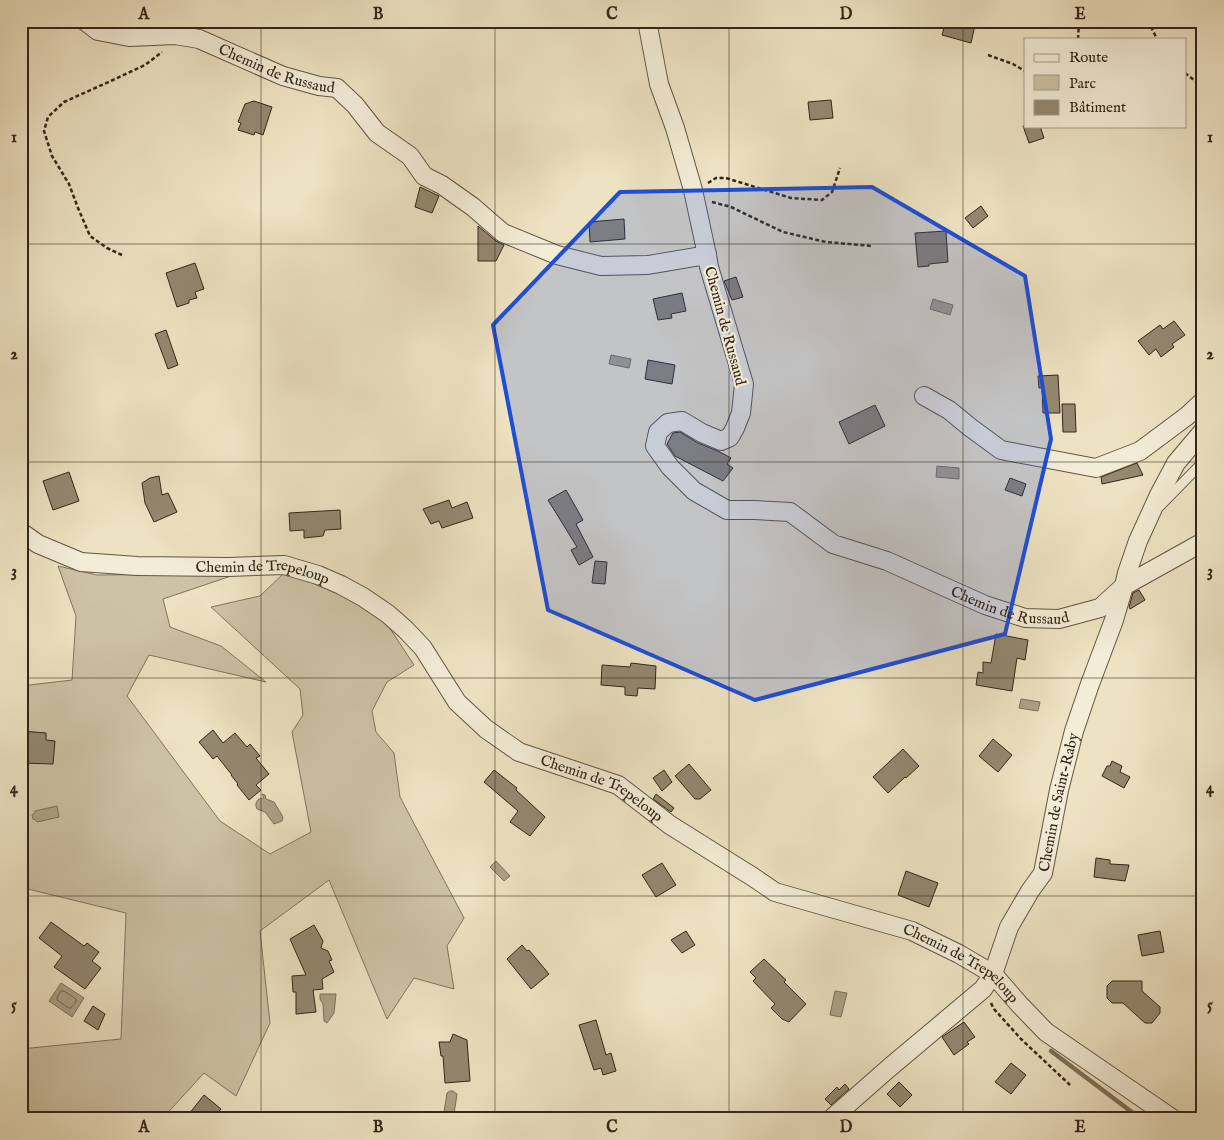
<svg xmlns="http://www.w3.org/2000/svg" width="1224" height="1140" font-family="'IM FELL English',serif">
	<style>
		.green { fill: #cdc2a5; stroke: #80745e }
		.water { fill: #ada288; stroke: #7c705b }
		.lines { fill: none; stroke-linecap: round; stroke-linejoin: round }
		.shore { stroke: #706450; stroke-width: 1 }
		.stream { stroke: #7c705b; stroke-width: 4.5 }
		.building { fill: #938870; stroke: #322618 }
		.lane-casing { stroke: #615542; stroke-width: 11 }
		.street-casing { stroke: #615542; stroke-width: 20 }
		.path { stroke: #322618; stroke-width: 2.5; stroke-dasharray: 4 2.5; stroke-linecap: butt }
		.lane { stroke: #f3ecd7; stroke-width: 9 }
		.street { stroke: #f3ecd7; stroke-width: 18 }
		.marked { fill: #1d4ed8; fill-opacity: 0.2; stroke: #1d4ed8; stroke-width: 4; stroke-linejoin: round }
		.grid { fill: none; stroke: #322618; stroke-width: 1; stroke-opacity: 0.55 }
		.labels { text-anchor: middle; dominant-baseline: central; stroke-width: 4.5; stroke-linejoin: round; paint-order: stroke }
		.street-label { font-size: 15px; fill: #322618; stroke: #f3ecd7 }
		.neatline { fill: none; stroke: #322618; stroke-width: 2 }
		.grid-label { font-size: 16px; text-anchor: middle; font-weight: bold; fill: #322618 }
	</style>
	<rect width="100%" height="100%" fill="#ede2c2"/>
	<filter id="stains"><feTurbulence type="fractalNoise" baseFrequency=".004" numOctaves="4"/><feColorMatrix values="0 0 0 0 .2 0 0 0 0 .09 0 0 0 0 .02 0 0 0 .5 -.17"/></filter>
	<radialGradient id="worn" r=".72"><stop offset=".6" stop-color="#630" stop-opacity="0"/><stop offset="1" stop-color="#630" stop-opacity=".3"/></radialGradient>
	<polygon class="green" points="58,566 97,575 237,574 163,599 170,627 221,646 266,682 149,655 127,696 220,821 270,854 311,832 292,732 303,715 300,689 211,607 260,596 285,572 353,599 387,624 414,665 387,682 372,711 376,732 394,753 400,797 464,918 447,946 454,989 414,978 387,1019 329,880 260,931 270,1023 236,1096 204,1073 162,1119 21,1119 21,1049 121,1039 126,913 28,889 21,865 21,686 72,680 76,616"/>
	<g class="water">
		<polygon points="933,299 953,305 950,315 930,309"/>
		<polygon points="611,355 631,359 629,368 609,364"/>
		<polygon points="937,466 959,468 959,479 936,477"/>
		<polygon points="1021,699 1040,702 1038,711 1019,708"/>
		<path d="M262,794L265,795L266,799L274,802L283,817L282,821L274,824L265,812L257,809C254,803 257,798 264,798Z"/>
		<polygon points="57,806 59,817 37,822 36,820 33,819 32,815 35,813 35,811"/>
		<polygon points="496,861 510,876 504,881 490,867"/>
		<polygon points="61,983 84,998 72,1017 49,1001"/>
		<polygon points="835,991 847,993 841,1017 830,1015"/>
		<polygon points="320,994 336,994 334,1013 327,1023 324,1021 323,1004 320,999"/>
		<polygon points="450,1091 453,1091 457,1094 454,1114 444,1112 447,1093"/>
	</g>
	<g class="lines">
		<polygon class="shore" points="61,991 64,991 76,999 76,1002 71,1008 69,1008 57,1000 57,998"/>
		<polyline class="stream" points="1051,1051 1141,1119"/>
	</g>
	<g class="building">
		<polygon points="946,21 976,21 971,43 942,35"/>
		<polygon points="831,100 833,118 810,120 808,102"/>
		<polygon points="254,101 272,107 263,135 255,132 254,135 238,130 241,123 238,122 245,104"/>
		<polygon points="1023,126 1040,126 1044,138 1029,143"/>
		<polygon points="420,187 439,196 432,213 415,207"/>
		<polygon points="981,206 988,216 973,228 965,218"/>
		<polygon points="624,219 625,239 590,242 589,222"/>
		<polygon points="478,226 496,241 504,245 496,261 478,261"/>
		<polygon points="946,231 948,262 929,264 929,266 918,267 915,233"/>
		<polygon points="195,263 204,289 195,292 197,298 189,300 189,303 177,307 166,273"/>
		<polygon points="736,277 743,297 732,300 724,281"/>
		<polygon points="682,293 686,311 671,314 672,318 658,320 653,299"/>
		<polygon points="1174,321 1185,335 1172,344 1174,347 1161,357 1156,349 1149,355 1138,341 1160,325 1163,329"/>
		<polygon points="166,330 178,365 168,369 155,334"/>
		<polygon points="648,360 675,365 672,384 645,379"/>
		<polygon points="1058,375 1060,413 1043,413 1042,388 1039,388 1038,376"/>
		<polygon points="1062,404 1075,404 1076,432 1063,432"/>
		<polygon points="875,405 885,426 849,444 839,422"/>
		<polygon points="680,432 698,443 720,452 731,458 727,464 733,468 723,481 675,456 667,444 673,433"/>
		<polygon points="1137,463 1143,475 1102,484 1101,477"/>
		<polygon points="69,472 79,501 53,510 43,481"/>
		<polygon points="159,476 162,495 168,493 177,512 154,522 145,503 142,483 150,478"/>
		<polygon points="1010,478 1026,484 1022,496 1005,490"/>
		<polygon points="566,490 583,520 576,524 593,557 579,565 571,550 577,547 548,500"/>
		<polygon points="449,500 452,508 467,502 473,518 442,528 439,521 431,524 423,509"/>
		<polygon points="340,510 341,529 325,530 323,536 304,538 304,530 290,531 289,513"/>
		<polygon points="595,561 607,562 605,584 592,583"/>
		<polygon points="1139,590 1145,600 1130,609 1129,607 1133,593"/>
		<polygon points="996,634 1028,640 1025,660 1017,658 1012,691 976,685 978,672 983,673 983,662 991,663"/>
		<polygon points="631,663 656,666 655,689 638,688 637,696 625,695 625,687 601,685 602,665 630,667"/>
		<polygon points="213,730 223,743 235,733 247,747 250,744 260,756 256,758 269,774 256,785 261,790 249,800 237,785 238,784 231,775 232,775 217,756 213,759 199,742"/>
		<polygon points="22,731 46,733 46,740 55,741 53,764 21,763"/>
		<polygon points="993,739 1012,755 998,772 979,756"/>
		<polygon points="903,749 919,766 906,778 905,777 888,793 873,777"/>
		<polygon points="1112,761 1122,766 1120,772 1130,777 1124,788 1102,776 1107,766 1110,766"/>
		<polygon points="689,764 711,790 700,799 695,799 675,776"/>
		<polygon points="494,770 517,788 516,790 545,817 530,836 510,822 518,811 484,782"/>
		<polygon points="664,770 672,782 662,791 653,778"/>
		<polygon points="656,794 674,808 671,812 653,799"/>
		<polygon points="1096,858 1110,860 1110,864 1129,865 1125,881 1094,877"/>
		<polygon points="662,863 676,885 656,897 642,875"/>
		<polygon points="906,871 938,883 929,907 898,895"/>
		<polygon points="51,922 84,946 87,943 99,952 92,961 101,968 85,989 54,967 62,956 39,938"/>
		<polygon points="314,925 323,941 321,948 328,951 332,960 329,961 334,972 322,979 323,989 313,990 316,1012 296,1014 296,992 293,992 292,976 306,975 290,939"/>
		<polygon points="686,931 695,945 682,953 671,940"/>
		<polygon points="1160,931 1164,952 1142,956 1138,935"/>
		<polygon points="522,945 527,951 529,950 549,974 531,989 507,959"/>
		<polygon points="764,959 786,980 784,982 806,1004 789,1022 782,1019 771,1008 775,1004 753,981 756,978 750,972"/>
		<polygon points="1112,981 1142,981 1142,991 1160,1007 1160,1013 1152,1023 1145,1023 1123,1003 1112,1003 1107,998 1107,986"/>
		<polygon points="93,1006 105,1014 98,1030 84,1021"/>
		<polygon points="596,1020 606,1055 611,1053 616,1071 603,1075 601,1068 594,1070 579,1025"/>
		<polygon points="964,1022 975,1037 967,1042 969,1044 954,1055 942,1037"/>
		<polygon points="453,1034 467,1040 470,1081 445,1083 443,1056 441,1056 439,1042 450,1042"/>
		<polygon points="1011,1063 1026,1075 1011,1094 995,1082"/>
		<polygon points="899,1082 912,1095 900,1107 887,1094"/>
		<polygon points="845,1084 849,1089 831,1105 825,1099 837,1087 839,1090"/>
		<polygon points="204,1095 221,1109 213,1119 185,1119"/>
	</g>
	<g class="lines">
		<defs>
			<polyline id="lane" points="1160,506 1203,462"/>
			<g id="street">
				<path id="s1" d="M85,21L98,31L129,37L175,35L199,39L283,76L319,86L337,88L355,105L377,133L410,156L424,176L442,185L473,207L503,233L557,255L601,266L648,265L707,255L709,267L744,384L741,413L735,428L730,437L721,441L702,433L682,421L668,423L658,432L655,446L670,467L694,491L727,510H754L790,512L833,544L887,561L985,605L1025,618L1059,619L1100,608L1124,586L1203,542"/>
				<polyline points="647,21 659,84 675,128 693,190 707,255"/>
				<polyline points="924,396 949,410 971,428 1001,450 1096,468 1140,451 1187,416 1203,401"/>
				<path id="s2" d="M21,532L38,544L81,562L137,566L228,567L284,565L318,575L341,585L363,597L388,614L406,630L423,648L457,702L486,729L519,752L618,785L670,825L753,877L775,892L912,931L959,954L993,974L1019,1004L1046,1032L1173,1119"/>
				<path id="s3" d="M831,1119L889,1068L983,989L993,974L1009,927L1030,891L1043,873L1059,790L1074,731L1090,684L1114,620L1124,586L1127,573L1138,541L1159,495L1176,463L1203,431"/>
			</g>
		</defs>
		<use href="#lane" class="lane-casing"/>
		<use href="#street" class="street-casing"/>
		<g class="path">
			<polyline points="1148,21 1157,39"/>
			<polyline points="1078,39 1079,21"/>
			<polyline points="988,55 1013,64 1025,71"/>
			<polyline points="1185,73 1203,87"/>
			<polyline points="708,183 716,178 726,178 791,198 822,200 832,192 840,168"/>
			<polyline points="712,202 731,207 783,232 826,242 872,246"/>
			<polyline points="122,255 107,248 90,236 78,208 69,184 52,156 44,131 48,117 64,102 113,80 145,65 162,52"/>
			<polyline points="991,1003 994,1009 1021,1039 1070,1085"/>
		</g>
		<use href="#lane" class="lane"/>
		<use href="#street" class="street"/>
	</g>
	<path class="marked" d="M872,187L1025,276L1051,439L1005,634L755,700L548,610L493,325L620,192Z"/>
	<path class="grid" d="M261,21V1119M495,21V1119M729,21V1119M963,21V1119M21,244H1203M21,462H1203M21,678H1203M21,896H1203"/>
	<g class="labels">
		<g class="street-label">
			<text stroke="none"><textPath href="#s1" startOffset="202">Chemin de Russaud</textPath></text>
			<text transform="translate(725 326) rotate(75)">Chemin de Russaud</text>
			<text stroke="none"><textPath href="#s2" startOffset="250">Chemin de Trepeloup</textPath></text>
			<text stroke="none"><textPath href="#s1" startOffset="1388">Chemin de Russaud</textPath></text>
			<text stroke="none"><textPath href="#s2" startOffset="670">Chemin de Trepeloup</textPath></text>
			<text stroke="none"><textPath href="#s3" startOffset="404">Chemin de Saint-Raby</textPath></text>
			<text stroke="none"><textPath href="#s2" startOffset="1075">Chemin de Trepeloup</textPath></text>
		</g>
	</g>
	<rect width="1224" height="1140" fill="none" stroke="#ede2c2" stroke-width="55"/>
	<rect x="1024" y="38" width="162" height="90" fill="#f3ecd7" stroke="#a69d8b"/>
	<rect x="1034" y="54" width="25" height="8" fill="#f3ecd7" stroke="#a69d8b"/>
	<text x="1069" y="62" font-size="15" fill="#322618">Route</text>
	<rect x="1034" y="75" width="25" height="15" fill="#cdc2a5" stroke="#a69d8b"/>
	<text x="1069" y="88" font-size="15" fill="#322618">Parc</text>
	<rect x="1034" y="100" width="25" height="15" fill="#938870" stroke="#a69d8b"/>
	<text x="1069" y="112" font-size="15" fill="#322618">Bâtiment</text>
	<rect x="28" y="28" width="1168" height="1084" class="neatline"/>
	<g class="grid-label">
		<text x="144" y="19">A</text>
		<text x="378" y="19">B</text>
		<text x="612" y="19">C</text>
		<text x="846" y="19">D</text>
		<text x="1080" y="19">E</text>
		<text x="14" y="142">1</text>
		<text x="1210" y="142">1</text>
		<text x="14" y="359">2</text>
		<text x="1210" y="359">2</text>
		<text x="14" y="576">3</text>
		<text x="1210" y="576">3</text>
		<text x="14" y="793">4</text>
		<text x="1210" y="793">4</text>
		<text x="14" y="1010">5</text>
		<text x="1210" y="1010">5</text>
		<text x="144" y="1132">A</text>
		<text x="378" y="1132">B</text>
		<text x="612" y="1132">C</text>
		<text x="846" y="1132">D</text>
		<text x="1080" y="1132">E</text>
	</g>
	<rect width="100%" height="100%" filter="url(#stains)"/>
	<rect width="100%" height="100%" fill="url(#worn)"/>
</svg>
